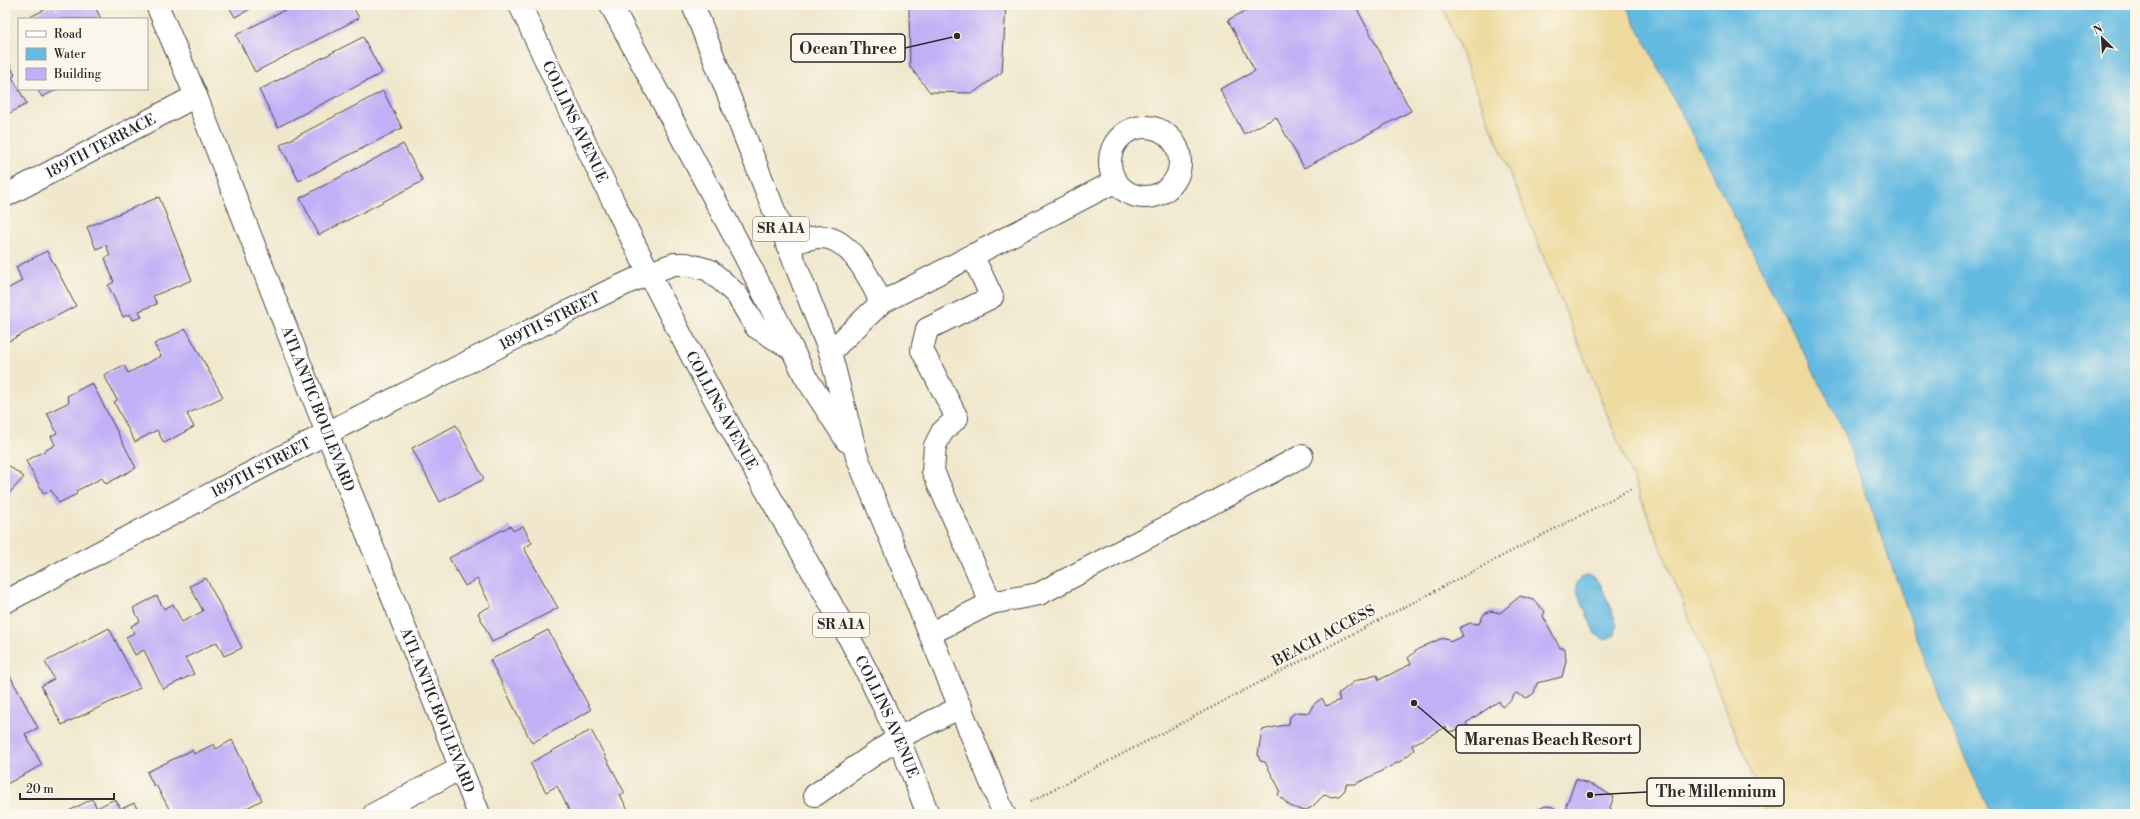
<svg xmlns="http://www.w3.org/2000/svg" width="2140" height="819" font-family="'Libre Bodoni',serif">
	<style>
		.sand { fill: #eeda9e; stroke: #8c8264 }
		.water { fill: #64bae1; stroke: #487286 }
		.building { fill: #c0b0f6 }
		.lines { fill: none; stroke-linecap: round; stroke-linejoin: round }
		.minor-casing { stroke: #494743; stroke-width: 24 }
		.major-casing { stroke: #494743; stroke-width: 24 }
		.highway-casing { stroke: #494743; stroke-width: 24 }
		.path { stroke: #494743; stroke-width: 2.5; stroke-dasharray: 1 3; stroke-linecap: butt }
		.minor { stroke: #fff; stroke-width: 22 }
		.major { stroke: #fff; stroke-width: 22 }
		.highway { stroke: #fff; stroke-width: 22 }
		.labels { text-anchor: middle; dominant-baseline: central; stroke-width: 4; stroke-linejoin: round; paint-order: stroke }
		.shield { fill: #fbf7ec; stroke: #696865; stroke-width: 1 }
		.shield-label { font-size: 14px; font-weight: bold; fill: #2b2b2b }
		.street-label { font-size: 15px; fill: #2b2b2b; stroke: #fbf7ec }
		.leader { fill: none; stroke: #2b2b2b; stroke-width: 1.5 }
		.callout-dot { fill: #2b2b2b; stroke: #fbf7ec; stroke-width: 1.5 }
		.callout { fill: #fbf7ec; stroke: #2b2b2b; stroke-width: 1.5 }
		.callout-label { font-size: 16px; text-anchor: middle; font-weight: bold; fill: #2b2b2b }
	</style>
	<rect width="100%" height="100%" fill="#fbf7ec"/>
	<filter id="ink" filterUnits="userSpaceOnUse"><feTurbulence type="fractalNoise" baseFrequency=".025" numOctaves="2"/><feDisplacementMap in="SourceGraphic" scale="8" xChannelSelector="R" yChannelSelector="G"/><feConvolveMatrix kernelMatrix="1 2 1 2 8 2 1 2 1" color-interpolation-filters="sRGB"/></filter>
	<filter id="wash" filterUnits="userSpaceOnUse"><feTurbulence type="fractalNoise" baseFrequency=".012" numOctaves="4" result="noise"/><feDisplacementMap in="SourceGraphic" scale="16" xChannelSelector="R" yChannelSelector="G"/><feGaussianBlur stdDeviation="0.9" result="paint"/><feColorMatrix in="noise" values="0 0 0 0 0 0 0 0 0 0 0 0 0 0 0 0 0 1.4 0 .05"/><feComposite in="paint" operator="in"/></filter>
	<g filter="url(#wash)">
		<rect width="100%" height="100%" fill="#f0e7cc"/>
		<polygon class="sand" points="1442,5 1626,5 1843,429 1943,710 1991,814 1768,814"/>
		<g class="water">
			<polygon points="1626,5 2135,5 2135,814 1991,814 1943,710 1843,429"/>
			<path d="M1590,575L1595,577L1600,583L1617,624L1615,635L1605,640L1595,634L1577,591C1575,581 1580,577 1590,575Z"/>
		</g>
		<g id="blocks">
			<g class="building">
				<polygon points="54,5 56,10 66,5 94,5 101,19 26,19"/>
				<polygon points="228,5 258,5 235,17"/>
				<polygon points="294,5 352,5 359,18 255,72 236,35"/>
				<polygon points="909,5 1006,5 1002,72 973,93 930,92 910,67"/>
				<polygon points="1257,5 1355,5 1411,111 1304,168 1276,117 1244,134 1220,89 1255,71 1228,20"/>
				<polygon points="363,37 382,73 278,127 259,90"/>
				<polygon points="5,55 15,75 12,77 27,104 6,115"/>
				<polygon points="37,89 58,89 42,97"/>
				<polygon points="383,91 402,128 299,181 280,145"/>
				<polygon points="403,144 423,181 319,235 300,198"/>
				<polygon points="159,197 192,280 153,296 157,304 139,311 142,317 133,320 130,314 123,317 108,285 114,282 105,258 110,256 106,245 96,249 87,227"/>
				<polygon points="47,251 76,306 7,342 5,290 22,281 16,267"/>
				<polygon points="186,329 223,397 187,414 194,427 164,443 157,430 135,442 114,402 117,400 104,375 124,365 128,373 161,356 154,344"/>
				<polygon points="92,383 136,468 106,484 102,478 76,491 77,494 59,503 51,490 44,494 26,461 55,445 51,436 57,433 47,413 69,402 67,396"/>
				<polygon points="456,425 484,479 440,502 412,448"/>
				<polygon points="5,463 24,477 5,498"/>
				<polygon points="5,507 10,511 5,516"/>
				<polygon points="510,526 513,531 523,526 532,543 524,548 558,608 492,642 478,613 491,606 477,579 465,586 449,558"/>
				<polygon points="206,578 242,648 224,656 217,642 185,658 194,674 163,689 144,650 135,655 126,637 134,633 131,626 140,621 133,608 157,596 164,609 173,604 182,622 203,611 190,586"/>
				<polygon points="1520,596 1533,600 1545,611 1543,616 1560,648 1565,648 1566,661 1562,677 1537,683 1534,693 1530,696 1526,698 1516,693 1514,695 1511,700 1502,707 1499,701 1466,723 1468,727 1449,732 1446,727 1412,745 1414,750 1401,761 1364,780 1355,784 1346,784 1345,790 1339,796 1331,797 1325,794 1312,807 1304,811 1290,806 1278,795 1280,790 1265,762 1260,761 1258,754 1262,730 1289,724 1290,717 1296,712 1309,713 1313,705 1322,698 1326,706 1340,700 1338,694 1355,681 1377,675 1379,680 1411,664 1408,658 1418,649 1440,639 1447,638 1450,642 1463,636 1459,628 1470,623 1479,624 1484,614 1491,611 1500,613"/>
				<polygon points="109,628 140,688 62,725 41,686 54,679 45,662"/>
				<polygon points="548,630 591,710 532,743 490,660"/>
				<polygon points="10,676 38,728 25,734 42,765 5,785 5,678"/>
				<polygon points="591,730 625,793 620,795 628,810 622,814 571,814 557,786 546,792 530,763"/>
				<polygon points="232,740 262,800 235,814 172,814 156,785 154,786 147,772 192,750 194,754 214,744 216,749"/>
				<polygon points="1576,779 1597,787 1614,797 1610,807 1613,814 1559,814 1567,810 1566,806"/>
				<polygon points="92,799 97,808 115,799 121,809 134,803 140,814 63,814"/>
				<polygon points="1545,806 1553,807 1558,814 1529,814"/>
			</g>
		</g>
	</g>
	<g filter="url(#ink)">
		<use href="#blocks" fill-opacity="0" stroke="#494743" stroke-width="1"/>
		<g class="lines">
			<defs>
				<g id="minor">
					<path id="s1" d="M157,5L196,96L327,433L479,814"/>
					<circle cx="1145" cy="162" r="35"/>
					<path id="s2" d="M5,196L196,96"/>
					<path d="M787,245C797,242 810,237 821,237C850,237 871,280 881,303"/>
					<polyline points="830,352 881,303 1116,181"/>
					<path id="s3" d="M5,602L327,433L605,293L649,273"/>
					<polyline points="991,603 1039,594 1302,456"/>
					<polyline points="931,633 991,603 933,471 935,446 942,432 957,418 922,350 927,329 992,297 972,255"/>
					<polyline points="815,795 898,738"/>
					<polyline points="374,814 461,768"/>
				</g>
				<g id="major">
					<path id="s4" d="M520,5C585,145 652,285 727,421C785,526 850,628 898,738C909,763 918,789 928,814"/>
					<polyline points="693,5 830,352 857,457 1004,814"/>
					<polyline points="649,273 674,264 687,264 709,270 722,281 737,295 756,327 792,349 805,376 847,441"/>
					<polyline points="898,738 961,707"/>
				</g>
				<polyline id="highway" points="611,5 745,256 792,349"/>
			</defs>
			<use href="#minor" class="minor-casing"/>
			<use href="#major" class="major-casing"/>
			<use href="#highway" class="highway-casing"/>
			<polyline class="path" points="1030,802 1631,489"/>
			<use href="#minor" class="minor"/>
			<use href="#major" class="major"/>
			<use href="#highway" class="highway"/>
		</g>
	</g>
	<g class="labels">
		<g class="shield">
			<rect x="753" y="217" width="56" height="24" rx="3"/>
			<rect x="813" y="613" width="56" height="24" rx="3"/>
		</g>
		<g class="shield-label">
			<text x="781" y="229">SR A1A</text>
			<text x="841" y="625">SR A1A</text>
		</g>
		<g class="street-label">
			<text stroke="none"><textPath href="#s4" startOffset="129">COLLINS AVENUE</textPath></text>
			<text stroke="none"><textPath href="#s2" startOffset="108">189TH TERRACE</textPath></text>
			<text stroke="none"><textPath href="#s3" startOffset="613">189TH STREET</textPath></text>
			<text stroke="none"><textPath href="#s1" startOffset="435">ATLANTIC BOULEVARD</textPath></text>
			<text stroke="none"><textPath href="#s4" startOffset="453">COLLINS AVENUE</textPath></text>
			<text stroke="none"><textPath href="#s3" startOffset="289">189TH STREET</textPath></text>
			<text transform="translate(1324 636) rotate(-28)">BEACH ACCESS</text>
			<text stroke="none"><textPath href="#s1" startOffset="759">ATLANTIC BOULEVARD</textPath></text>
			<text stroke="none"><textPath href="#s4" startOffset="801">COLLINS AVENUE</textPath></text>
		</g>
	</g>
	<path class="leader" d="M957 36L905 48M1414 703L1456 739M1590 795L1647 792"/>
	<g class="callout-dot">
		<circle cx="957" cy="36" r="4"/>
		<circle cx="1414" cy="703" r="4"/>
		<circle cx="1590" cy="795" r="4"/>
	</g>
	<g class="callout">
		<rect x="791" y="34" width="114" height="28" rx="4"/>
		<rect x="1456" y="725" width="184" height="28" rx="4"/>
		<rect x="1647" y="778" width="137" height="28" rx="4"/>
	</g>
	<g class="callout-label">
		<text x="848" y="54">Ocean Three</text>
		<text x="1548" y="745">Marenas Beach Resort</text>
		<text x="1716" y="797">The Millennium</text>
	</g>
	<rect width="2140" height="819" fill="none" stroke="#fbf7ec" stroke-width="20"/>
	<rect x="18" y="18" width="130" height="72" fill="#fbf7ec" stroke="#a8a59f"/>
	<rect x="26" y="31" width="20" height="6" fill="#ffffff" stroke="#a8a59f"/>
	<text x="54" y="38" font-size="12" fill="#2b2b2b">Road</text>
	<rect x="26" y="48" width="20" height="12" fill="#64bae1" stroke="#a8a59f"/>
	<text x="54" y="58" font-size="12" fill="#2b2b2b">Water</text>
	<rect x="26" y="68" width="20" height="12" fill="#c0b0f6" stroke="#a8a59f"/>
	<text x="54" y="78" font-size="12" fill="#2b2b2b">Building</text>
	<g transform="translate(2102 38) rotate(335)" stroke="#fbf7ec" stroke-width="3" paint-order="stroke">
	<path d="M0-3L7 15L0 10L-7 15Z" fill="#2b2b2b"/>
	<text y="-6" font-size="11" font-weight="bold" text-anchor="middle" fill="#2b2b2b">N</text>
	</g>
	<path d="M20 793v6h94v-6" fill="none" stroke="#2b2b2b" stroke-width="2"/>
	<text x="26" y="793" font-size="12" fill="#2b2b2b" stroke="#fbf7ec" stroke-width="3" paint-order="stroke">20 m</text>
</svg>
